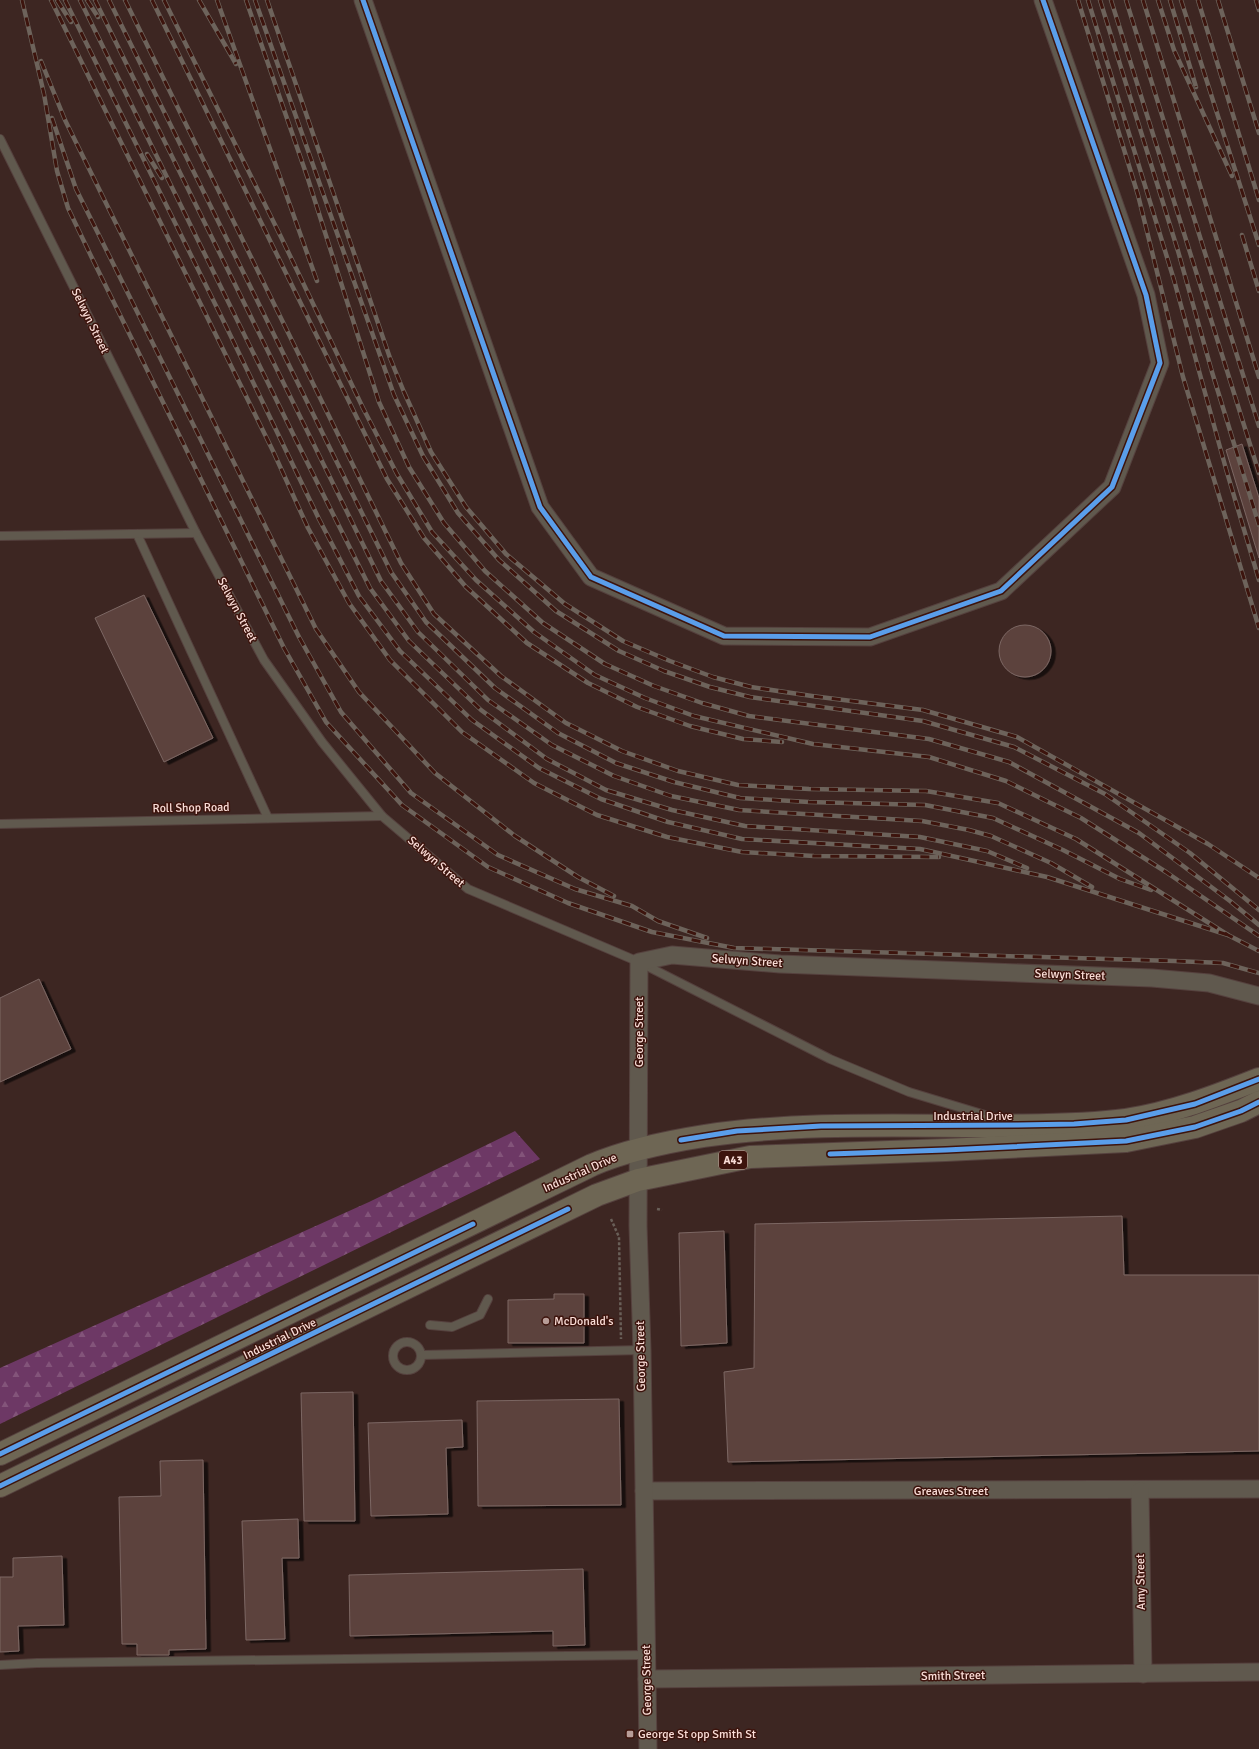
<svg xmlns="http://www.w3.org/2000/svg" width="1259" height="1749" font-family="Signika,sans-serif">
	<style>
		.forest { fill: url(#forest-firs) }
		.building { fill: #5c423e; stroke: #7c6763; filter: url(#shadow) }
		.lines { fill: none; stroke-linecap: round; stroke-linejoin: round }
		.lane-casing { stroke: #55413e; stroke-width: 10 }
		.street-casing { stroke: #55413e; stroke-width: 19 }
		.highway-casing { stroke: #55413e; stroke-width: 24 }
		.path { stroke: #695f58; stroke-width: 2.5; stroke-dasharray: 3 2; stroke-linecap: butt }
		.lane { stroke: #60594e; stroke-width: 8 }
		.street { stroke: #60594e; stroke-width: 17 }
		.highway { stroke: #6e6654; stroke-width: 22 }
		.rail-casing { stroke: #6d635b; stroke-width: 4.5 }
		.rail { stroke: #3d140d; stroke-width: 3; stroke-dasharray: 9; stroke-linecap: butt }
		.cycleway-casing { stroke: #3d140d; stroke-width: 8 }
		.cycleway { stroke: #5a9eea; stroke-width: 5 }
		.poi-dot { fill: #b89d98; stroke: #3d140d; stroke-width: 1.5 }
		.labels { text-anchor: middle; dominant-baseline: central; stroke-width: 3; stroke-linejoin: round; paint-order: stroke }
		.shield { fill: #3d140d; stroke: #c1a19a; stroke-width: 1 }
		.shield-label { font-size: 11px; font-weight: bold; fill: #faddd7 }
		.street-label { font-size: 12px; fill: #faddd7; stroke: #3d140d }
		.poi-label { font-size: 12px; fill: #faddd7; stroke: #3d140d; text-anchor: start }
	</style>
	<defs>
		<pattern id="forest-firs" width="22" height="20" patternUnits="userSpaceOnUse"><rect width="22" height="20" fill="#6d3865"/><path d="M5 1l3.5 6h-7zM16 11l3.5 6h-7z" fill="#83547a"/></pattern>
		<filter id="shadow"><feDropShadow dx="4.5" dy="2.5" stdDeviation="0" flood-color="#0009"/></filter>
	</defs>
	<rect width="100%" height="100%" fill="#3d2622"/>
	<polygon class="forest" points="515,1131 540,1159 0,1424 0,1368 369,1202"/>
	<g class="building">
		<polygon points="1242,444 1259,498 1259,558 1226,450"/>
		<polygon points="144,595 213,738 164,762 95,618"/>
		<circle cx="1025" cy="651" r="26"/>
		<polygon points="39,979 71,1049 0,1082 0,998"/>
		<polygon points="1122,1216 1124,1275 1259,1275 1259,1451 728,1462 724,1372 754,1368 755,1224"/>
		<polygon points="724,1231 727,1343 681,1346 679,1233"/>
		<polygon points="554,1294 584,1294 584,1343 508,1343 508,1300 554,1299"/>
		<polygon points="353,1392 355,1521 304,1521 301,1393"/>
		<polygon points="619,1399 621,1505 478,1506 477,1401"/>
		<polygon points="462,1420 463,1447 446,1448 448,1514 371,1516 368,1423"/>
		<polygon points="203,1460 206,1649 169,1650 169,1655 137,1655 137,1644 122,1644 119,1497 161,1496 160,1461"/>
		<polygon points="298,1519 299,1558 282,1558 285,1639 246,1640 242,1521"/>
		<polygon points="62,1556 64,1625 18,1626 19,1651 0,1652 0,1577 13,1577 13,1558"/>
		<polygon points="583,1569 585,1645 553,1646 553,1631 350,1636 349,1575"/>
	</g>
	<g class="lines">
		<defs>
			<g id="lane">
				<polyline points="0,139 196,533 264,660 322,742 382,816 468,889 639,962 830,1059 909,1092 995,1118"/>
				<polyline points="137,534 268,818"/>
				<polyline points="0,536 196,533"/>
				<polyline points="0,824 382,816"/>
				<polyline points="430,1325 452,1327 480,1315 488,1299"/>
				<circle cx="407" cy="1356" r="14"/>
				<polyline points="421,1355 642,1350"/>
				<polyline points="0,1665 37,1663 646,1655"/>
			</g>
			<g id="street">
				<polyline points="363,0 540,507 591,577 724,636 870,637 1001,591 1112,487 1160,363 1146,295 1043,0"/>
				<polyline points="644,1491 1259,1489"/>
				<polyline points="1140,1491 1143,1674"/>
				<polyline points="647,1679 1259,1672"/>
				<polyline points="648,1749 642,1350 638,1226 639,962 672,955 780,964 1152,978 1209,983 1259,996"/>
			</g>
			<g id="highway">
				<path d="M0,1454L592,1165C627,1150 666,1142 704,1136C799,1122 897,1126 993,1126C1037,1125 1082,1126 1126,1120C1172,1113 1216,1096 1259,1079"/>
				<polyline points="0,1486 597,1195 638,1180 750,1157 946,1150 1126,1141 1195,1127 1241,1111 1259,1102"/>
			</g>
		</defs>
		<use href="#lane" class="lane-casing"/>
		<use href="#street" class="street-casing"/>
		<use href="#highway" class="highway-casing"/>
		<g class="path">
			<polyline points="657,1209 662,1210"/>
			<polyline points="611,1219 619,1237 621,1339"/>
		</g>
		<use href="#lane" class="lane"/>
		<use href="#street" class="street"/>
		<use href="#highway" class="highway"/>
		<defs>
			<g id="rail">
				<polyline points="22,0 44,94 57,171 68,208 91,256 284,648 326,722 402,805 488,867 568,903 652,932 734,948 1174,961 1223,963 1259,973"/>
				<polyline points="51,0 273,451 308,528 349,603 390,660 462,732 534,783 597,815 667,837 742,852 814,856 939,857"/>
				<polyline points="57,0 71,22"/>
				<polyline points="65,0 223,320 319,519 359,596 400,651 472,720 539,768 601,799 668,822 742,839 920,849 1047,877 1228,935"/>
				<polyline points="80,0 296,440 370,588 409,641 481,710 547,759 606,790 672,810 745,826 920,837 987,851 1027,868"/>
				<polyline points="87,0 98,17"/>
				<polyline points="95,0 381,581 418,632 488,700 552,745 614,776 671,796 739,810 922,821 969,830 991,836 1051,863 1092,887"/>
				<polyline points="109,0 391,572 426,622 495,688 558,733 616,763 674,782 740,798 809,802 925,805 993,818 1063,850 1120,879 1151,890"/>
				<polyline points="125,0 401,563 434,614 501,676 566,723 622,751 678,771 738,785 809,789 926,791 998,803 1076,839 1228,935 1259,951"/>
				<polyline points="152,0 387,479 424,538 466,587 527,643 588,683 637,707 690,726 743,739 782,742"/>
				<polyline points="164,0 282,239 363,408 397,474 432,532 476,580 534,632 595,675 645,698 694,716 813,744 929,757 1006,781 1081,818 1166,872 1259,936"/>
				<polyline points="199,0 236,64"/>
				<polyline points="217,0 317,281"/>
				<polyline points="246,0 308,179 379,402 409,467 444,523 485,571 543,623 605,664 654,686 702,703 749,716 929,739 1009,762 1139,833 1230,901 1259,925"/>
				<polyline points="255,0 394,395 423,456 458,513 499,560 556,611 619,651 664,671 710,687 750,697 923,721 1014,747 1105,794 1190,853 1259,910"/>
				<polyline points="267,0 390,358 404,392 431,452 466,507 506,554 565,604 623,641 670,661 713,677 751,687 812,696 923,710 1017,737 1208,844 1259,878"/>
				<polyline points="1078,0 1138,195 1183,377 1259,628"/>
				<polyline points="1088,0 1174,280 1226,469 1259,580"/>
				<polyline points="1100,0 1178,251 1212,372 1259,525"/>
				<polyline points="1111,0 1259,473"/>
				<polyline points="1126,0 1259,426"/>
				<polyline points="1143,0 1259,377"/>
				<polyline points="1158,0 1174,50 1232,176"/>
				<polyline points="1170,0 1196,87"/>
				<polyline points="1181,0 1259,245"/>
				<polyline points="1198,0 1259,200"/>
				<polyline points="1218,0 1259,133"/>
				<polyline points="1256,0 1259,10"/>
				<polyline points="41,61 65,120 316,629 359,692 435,773 515,836 578,877 614,896"/>
				<polyline points="52,118 76,189 299,637 341,712 411,793 498,855 575,889 632,906 658,921 707,938"/>
				<polyline points="147,154 162,178"/>
				<polyline points="1242,235 1259,291"/>
			</g>
		</defs>
		<use href="#rail" class="rail-casing"/>
		<use href="#rail" class="rail"/>
		<defs>
			<g id="cycleway">
				<polyline points="363,0 540,507 591,577 724,636 870,637 1001,591 1112,487 1160,363 1146,295 1043,0"/>
				<polyline points="681,1140 737,1131 821,1126 1018,1125 1074,1124 1126,1120 1195,1104 1259,1079"/>
				<polyline points="830,1154 946,1150 1126,1141 1195,1127 1241,1111 1259,1102"/>
				<polyline points="0,1454 473,1224"/>
				<polyline points="0,1486 568,1209"/>
			</g>
		</defs>
		<use href="#cycleway" class="cycleway-casing"/>
		<use href="#cycleway" class="cycleway"/>
	</g>
	<g class="poi-dot">
		<circle cx="546" cy="1321" r="4"/>
		<rect x="626" y="1730" width="8" height="8" rx="2"/>
	</g>
	<g class="labels">
		<rect class="shield" x="719" y="1151" width="28" height="18" rx="3"/>
		<g class="shield-label">
			<text x="733" y="1160">A43</text>
		</g>
		<g class="street-label">
			<text transform="translate(90 321) rotate(64)">Selwyn Street</text>
			<text transform="translate(237 610) rotate(62)">Selwyn Street</text>
			<text transform="translate(191 808) rotate(-1)">Roll Shop Road</text>
			<text transform="translate(436 862) rotate(41)">Selwyn Street</text>
			<text transform="translate(747 961) rotate(4)">Selwyn Street</text>
			<text transform="translate(1070 975) rotate(2)">Selwyn Street</text>
			<text transform="translate(639 1032) rotate(-90)">George Street</text>
			<text x="973" y="1116">Industrial Drive</text>
			<text transform="translate(580 1173) rotate(-24)">Industrial Drive</text>
			<text transform="translate(280 1339) rotate(-26)">Industrial Drive</text>
			<text transform="translate(641 1356) rotate(-91)">George Street</text>
			<text x="951" y="1491">Greaves Street</text>
			<text transform="translate(1141 1582) rotate(-91)">Amy Street</text>
			<text transform="translate(953 1676) rotate(-1)">Smith Street</text>
			<text transform="translate(647 1680) rotate(-91)">George Street</text>
		</g>
		<g class="poi-label">
			<text x="554" y="1321">McDonald's</text>
			<text x="638" y="1734">George St opp Smith St</text>
		</g>
	</g>
</svg>
